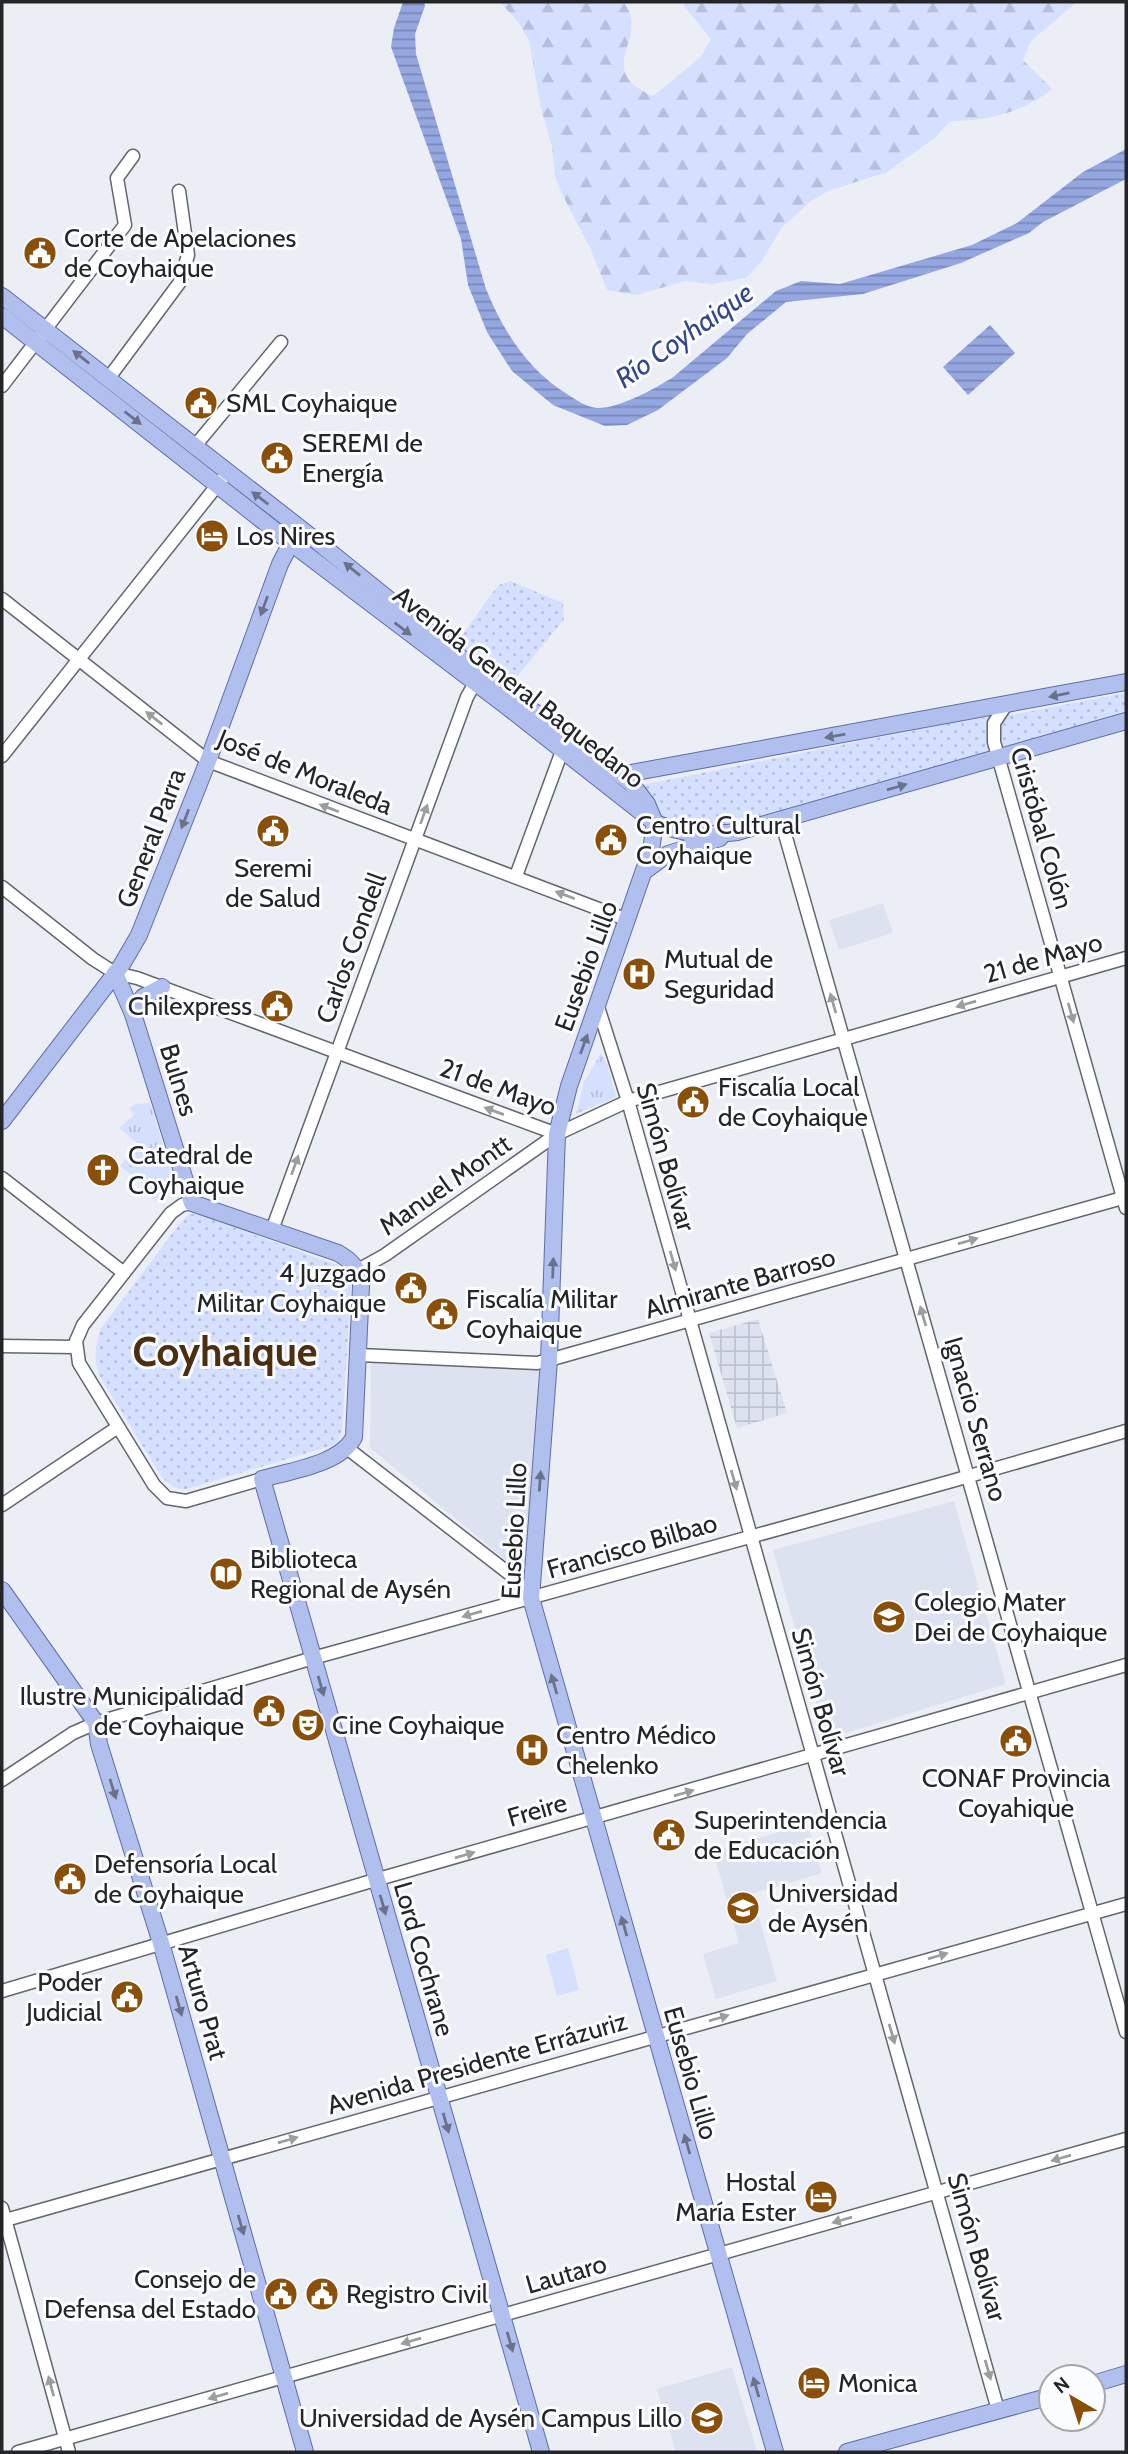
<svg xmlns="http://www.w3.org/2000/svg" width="1128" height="2454" font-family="Cabin,sans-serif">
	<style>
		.built { fill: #dde2f1 }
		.industrial { fill: url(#industrial-grid) }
		.grass { fill: url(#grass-tufts) }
		.forest { fill: url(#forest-firs) }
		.park { fill: url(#park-dots) }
		.pitch { fill: #d5dffe }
		.water { fill: url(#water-rules) }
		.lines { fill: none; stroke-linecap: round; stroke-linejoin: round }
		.minor-casing { stroke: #63666c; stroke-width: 15 }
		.major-casing { stroke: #5e6ea2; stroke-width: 18 }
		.minor { stroke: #fff; stroke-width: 12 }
		.major { stroke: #b1bfef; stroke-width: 16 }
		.oneway { fill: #6a728b }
		.oneway2 { fill: #9c9d9e }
		.labels { text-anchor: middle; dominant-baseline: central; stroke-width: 6; stroke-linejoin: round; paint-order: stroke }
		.poi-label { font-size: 26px; fill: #242527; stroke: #fbfcff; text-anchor: start }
		.street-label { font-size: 26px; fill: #242527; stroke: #fbfcff }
		.water-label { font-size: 28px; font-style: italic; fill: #34458a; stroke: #fbfcff }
		.town-label { font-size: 40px; font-weight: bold; fill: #4c2e11; stroke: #fbfcff }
	</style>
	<defs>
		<pattern id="industrial-grid" width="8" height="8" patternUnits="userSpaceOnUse" patternTransform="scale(1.75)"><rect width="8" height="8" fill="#dde2f1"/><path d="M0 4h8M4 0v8" fill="none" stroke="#bec2cf"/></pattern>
		<pattern id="grass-tufts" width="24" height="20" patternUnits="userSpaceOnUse" patternTransform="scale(1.75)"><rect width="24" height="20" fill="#d5dffe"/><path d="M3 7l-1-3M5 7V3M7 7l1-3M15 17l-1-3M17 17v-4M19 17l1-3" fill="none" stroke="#b7bfda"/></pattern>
		<pattern id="forest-firs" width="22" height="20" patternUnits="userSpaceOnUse" patternTransform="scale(1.75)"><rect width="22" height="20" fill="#d5dffe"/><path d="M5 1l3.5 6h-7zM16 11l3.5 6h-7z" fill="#b7bfda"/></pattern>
		<pattern id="park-dots" width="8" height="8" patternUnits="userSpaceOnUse" patternTransform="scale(1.75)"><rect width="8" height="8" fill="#d5dffe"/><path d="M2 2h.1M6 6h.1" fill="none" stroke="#b7bfda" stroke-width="1.8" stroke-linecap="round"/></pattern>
		<pattern id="water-rules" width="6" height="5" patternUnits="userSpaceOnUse" patternTransform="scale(1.75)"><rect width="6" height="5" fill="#94a7e0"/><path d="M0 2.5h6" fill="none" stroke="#7988b6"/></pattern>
	</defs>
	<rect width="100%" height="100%" fill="#eceef6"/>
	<g class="built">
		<polygon points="883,903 893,933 839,950 829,920"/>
		<polygon points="371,1363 542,1370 525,1576 370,1448"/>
		<polygon points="954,1501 1006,1684 826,1739 773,1550"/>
		<polygon points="808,1824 822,1873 752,1894 777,1981 716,1999 703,1954 739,1943 713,1851"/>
		<polygon points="732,2367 757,2452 676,2452 657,2389"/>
	</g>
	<polygon class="industrial" points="758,1319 787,1413 737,1428 709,1333"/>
	<g class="grass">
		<polygon points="601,1053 608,1066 616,1097 576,1114 584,1082"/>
		<polygon points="150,1103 174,1181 158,1202 146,1194 149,1189 120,1166 138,1144 119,1128 134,1115 129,1108 135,1104"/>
	</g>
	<path class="forest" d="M500,2H623C653,38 590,68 653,96L701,57L711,39L684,6L685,2H1077L1031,41L1023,60L1052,89C1022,113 988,121 950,121L936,137L887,172L828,191L811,201L782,227L761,262L746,278L712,284L685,281L637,295L607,290L591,250L562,194L555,176L552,147L541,108L529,41L520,24Z"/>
	<g class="park">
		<polygon points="510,581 563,603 564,619 508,688 454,647 493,592 499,585"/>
		<path d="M1126,693V711L755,821C727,826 693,832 667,819C661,816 643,792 637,786L966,720L1011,715Z"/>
		<path d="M189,1214H197L340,1266L350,1278L351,1287L342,1430L339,1440L334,1445L187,1489C175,1489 169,1486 161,1476L99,1375C94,1359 95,1346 100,1330L177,1227Z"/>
	</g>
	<polygon class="pitch" points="568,1948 579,1990 557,1996 546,1955"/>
	<g class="water">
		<path d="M403,2H424L425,6L415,34L416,54L486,289C503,331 528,370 567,394C576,400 586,407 597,408C618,409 654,389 672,378L776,291L801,281L840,284L972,245L1017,223L1083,172L1126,149V179L1043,222L1029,233L961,263L863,294L786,302L747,334L727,358L658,410L627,425L605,426L553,405L512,371L487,332L468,285L461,239L391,47L394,28Z"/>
		<polygon points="990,325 1015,353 968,395 943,367"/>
	</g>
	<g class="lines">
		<defs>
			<g id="minor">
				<polyline points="108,379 180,282 188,255 179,191"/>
				<polyline points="2,386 125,225 117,178 133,156"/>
				<polyline points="195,446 281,342"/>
				<polyline points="2,599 208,761 628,920"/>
				<polyline points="1006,705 994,723 994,742 1126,1208"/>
				<polyline points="2,756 223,478"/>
				<polyline points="781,820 1126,2032"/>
				<polyline points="516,876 562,751"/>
				<polyline points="2,887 93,959 115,973 137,978 557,1134"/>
				<polyline points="598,1007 628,1101 998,2410"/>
				<polyline points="2,1178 124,1273"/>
				<polyline points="192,1203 182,1205 171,1213 83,1325 76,1341 79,1363 154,1485 167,1498 186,1501 262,1479"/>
				<polyline points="272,1230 467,697 479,676"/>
				<polyline points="358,1270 385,1255 557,1134 628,1101 1126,958"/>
				<polyline points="2,1346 76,1347"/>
				<polyline points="359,1355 537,1363 549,1360 1126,1197"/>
				<polyline points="347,1448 511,1575 531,1598"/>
				<polyline points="2,1505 118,1427"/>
				<polyline points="2,1780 73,1733 96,1723 313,1658 952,1481 1126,1431"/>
				<polyline points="2,1991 375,1880 1126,1665"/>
				<polyline points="2,2208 69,2452"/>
				<polyline points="2,2221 1126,1904"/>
				<polyline points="18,2452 1126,2139"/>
			</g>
			<g id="major">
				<polyline points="2,296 314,539 465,661 631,783 647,804 655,823 651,850 569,1086 557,1134 549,1360 531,1598 775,2452"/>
				<path d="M2,316L291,543L505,705L655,823C683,834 708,836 737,832L1126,721"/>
				<polyline points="620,775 1126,682"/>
				<polyline points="646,870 668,854 720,838"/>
				<path d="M115,973L133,1014L192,1203L338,1253C352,1261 360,1270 361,1286L354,1437C341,1464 290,1471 262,1479L541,2452"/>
				<polyline points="133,1014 143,997 162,987"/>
				<polyline points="2,1121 121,966 139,935 208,761 280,564 291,543"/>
				<polyline points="2,1590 96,1723 99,1744 161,1943 305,2452"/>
				<polyline points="1093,2384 1126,2374"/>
				<polyline points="847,2452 1051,2396"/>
			</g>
		</defs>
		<use href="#minor" class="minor-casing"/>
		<use href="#major" class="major-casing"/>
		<use href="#minor" class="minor"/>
		<use href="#major" class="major"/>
	</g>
	<defs><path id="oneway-solid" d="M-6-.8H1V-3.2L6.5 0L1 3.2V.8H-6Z" transform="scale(1.75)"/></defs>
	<g class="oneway">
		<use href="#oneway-solid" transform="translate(81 357) rotate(-142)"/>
		<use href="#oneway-solid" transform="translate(133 418) rotate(38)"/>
		<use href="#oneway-solid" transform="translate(260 498) rotate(-143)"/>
		<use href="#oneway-solid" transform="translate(352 569) rotate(-141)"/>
		<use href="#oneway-solid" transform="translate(264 606) rotate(110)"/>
		<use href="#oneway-solid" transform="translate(403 629) rotate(37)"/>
		<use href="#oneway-solid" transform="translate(1059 695) rotate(169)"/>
		<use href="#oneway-solid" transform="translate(835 736) rotate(170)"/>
		<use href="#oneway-solid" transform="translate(897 787) rotate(-16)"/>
		<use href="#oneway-solid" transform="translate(185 819) rotate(111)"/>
		<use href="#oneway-solid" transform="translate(584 1044) rotate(-70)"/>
		<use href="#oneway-solid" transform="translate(553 1268) rotate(-88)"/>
		<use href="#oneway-solid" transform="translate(540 1481) rotate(-86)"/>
		<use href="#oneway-solid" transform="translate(554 1684) rotate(-106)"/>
		<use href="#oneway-solid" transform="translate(321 1686) rotate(74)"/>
		<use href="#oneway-solid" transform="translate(113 1789) rotate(73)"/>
		<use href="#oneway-solid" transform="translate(383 1905) rotate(74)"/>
		<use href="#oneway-solid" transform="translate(624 1926) rotate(-106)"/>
		<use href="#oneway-solid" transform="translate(179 2006) rotate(74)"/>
		<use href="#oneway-solid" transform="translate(446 2123) rotate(74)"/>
		<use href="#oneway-solid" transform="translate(687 2144) rotate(-106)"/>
		<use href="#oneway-solid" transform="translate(241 2225) rotate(74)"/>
		<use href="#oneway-solid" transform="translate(510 2342) rotate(74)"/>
		<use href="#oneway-solid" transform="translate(756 2387) rotate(-106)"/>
	</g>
	<g class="oneway2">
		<use href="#oneway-solid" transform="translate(154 718) rotate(-142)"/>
		<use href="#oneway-solid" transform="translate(329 808) rotate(-159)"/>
		<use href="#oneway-solid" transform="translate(424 814) rotate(-70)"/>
		<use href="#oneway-solid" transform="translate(565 895) rotate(-159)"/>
		<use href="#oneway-solid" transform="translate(833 1003) rotate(-106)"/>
		<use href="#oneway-solid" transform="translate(966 1004) rotate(164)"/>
		<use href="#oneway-solid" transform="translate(1071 1013) rotate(74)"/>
		<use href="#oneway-solid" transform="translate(494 1111) rotate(-160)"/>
		<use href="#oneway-solid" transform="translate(295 1165) rotate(-70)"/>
		<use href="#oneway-solid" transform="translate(968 1241) rotate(-16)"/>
		<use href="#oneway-solid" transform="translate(673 1261) rotate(74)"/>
		<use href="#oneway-solid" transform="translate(923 1316) rotate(-106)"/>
		<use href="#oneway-solid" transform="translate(734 1480) rotate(74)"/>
		<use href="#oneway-solid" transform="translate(472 1614) rotate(164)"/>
		<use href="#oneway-solid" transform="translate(684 1793) rotate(-16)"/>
		<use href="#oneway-solid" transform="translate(465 1855) rotate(-16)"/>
		<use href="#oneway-solid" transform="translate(938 1956) rotate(-16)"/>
		<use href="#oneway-solid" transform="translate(719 2018) rotate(-16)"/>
		<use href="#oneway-solid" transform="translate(892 2034) rotate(74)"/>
		<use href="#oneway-solid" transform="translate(288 2140) rotate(-16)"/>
		<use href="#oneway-solid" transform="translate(1061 2158) rotate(164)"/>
		<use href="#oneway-solid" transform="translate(842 2220) rotate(164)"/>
		<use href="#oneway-solid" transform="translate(411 2341) rotate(164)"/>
		<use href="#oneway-solid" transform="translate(988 2370) rotate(74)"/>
		<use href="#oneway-solid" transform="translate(51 2386) rotate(-105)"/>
		<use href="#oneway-solid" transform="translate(218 2396) rotate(164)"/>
	</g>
	<defs>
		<symbol id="civic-disc" viewBox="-11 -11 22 22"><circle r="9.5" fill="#8a500a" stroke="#fbfcff"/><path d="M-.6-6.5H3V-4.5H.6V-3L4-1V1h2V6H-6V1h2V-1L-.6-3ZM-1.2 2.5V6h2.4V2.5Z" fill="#fff"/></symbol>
		<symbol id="hotel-disc" viewBox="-11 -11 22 22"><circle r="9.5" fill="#8a500a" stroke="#fbfcff"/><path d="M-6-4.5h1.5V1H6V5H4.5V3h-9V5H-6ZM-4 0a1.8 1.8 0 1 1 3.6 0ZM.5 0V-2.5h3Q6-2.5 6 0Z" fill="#fff"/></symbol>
		<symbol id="hospital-disc" viewBox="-11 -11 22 22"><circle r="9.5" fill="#8a500a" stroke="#fbfcff"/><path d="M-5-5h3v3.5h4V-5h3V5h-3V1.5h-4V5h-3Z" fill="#fff"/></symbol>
		<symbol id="church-disc" viewBox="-11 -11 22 22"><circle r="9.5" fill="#8a500a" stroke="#fbfcff"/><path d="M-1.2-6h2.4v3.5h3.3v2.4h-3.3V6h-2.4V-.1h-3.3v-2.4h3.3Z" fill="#fff"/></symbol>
		<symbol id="library-disc" viewBox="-11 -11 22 22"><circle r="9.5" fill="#8a500a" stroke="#fbfcff"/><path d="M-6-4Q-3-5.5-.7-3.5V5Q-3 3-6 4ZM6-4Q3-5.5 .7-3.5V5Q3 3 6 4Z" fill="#fff"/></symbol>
		<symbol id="school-disc" viewBox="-11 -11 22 22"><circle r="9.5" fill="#8a500a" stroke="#fbfcff"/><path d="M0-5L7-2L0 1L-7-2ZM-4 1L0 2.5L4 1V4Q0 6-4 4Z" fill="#fff"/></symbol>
		<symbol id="theatre-disc" viewBox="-11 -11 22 22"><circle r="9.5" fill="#8a500a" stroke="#fbfcff"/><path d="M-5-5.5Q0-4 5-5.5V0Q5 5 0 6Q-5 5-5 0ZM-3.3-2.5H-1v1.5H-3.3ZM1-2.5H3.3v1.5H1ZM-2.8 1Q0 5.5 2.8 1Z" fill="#fff"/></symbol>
		<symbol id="university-disc" viewBox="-11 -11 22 22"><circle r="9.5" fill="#8a500a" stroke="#fbfcff"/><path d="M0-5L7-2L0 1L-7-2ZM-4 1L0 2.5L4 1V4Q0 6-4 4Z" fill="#fff"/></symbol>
	</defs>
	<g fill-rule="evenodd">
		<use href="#civic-disc" x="21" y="234" width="38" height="38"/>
		<use href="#civic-disc" x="182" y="384" width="38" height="38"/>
		<use href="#civic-disc" x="258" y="439" width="38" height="38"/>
		<use href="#hotel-disc" x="193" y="517" width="38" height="38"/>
		<use href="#civic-disc" x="254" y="812" width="38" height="38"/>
		<use href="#civic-disc" x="592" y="821" width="38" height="38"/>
		<use href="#hospital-disc" x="620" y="955" width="38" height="38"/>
		<use href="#civic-disc" x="258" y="987" width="38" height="38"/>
		<use href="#civic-disc" x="674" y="1083" width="38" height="38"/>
		<use href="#church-disc" x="84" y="1151" width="38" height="38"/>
		<use href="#civic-disc" x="392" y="1269" width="38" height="38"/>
		<use href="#civic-disc" x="423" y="1295" width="38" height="38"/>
		<use href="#library-disc" x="207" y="1555" width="38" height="38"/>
		<use href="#school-disc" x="870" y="1598" width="38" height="38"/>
		<use href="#civic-disc" x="250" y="1692" width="38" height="38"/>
		<use href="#theatre-disc" x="289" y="1706" width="38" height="38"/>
		<use href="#civic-disc" x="997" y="1722" width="38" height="38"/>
		<use href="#hospital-disc" x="513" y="1731" width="38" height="38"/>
		<use href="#civic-disc" x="650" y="1816" width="38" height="38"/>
		<use href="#civic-disc" x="51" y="1860" width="38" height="38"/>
		<use href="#university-disc" x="724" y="1889" width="38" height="38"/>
		<use href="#civic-disc" x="108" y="1978" width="38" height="38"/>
		<use href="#hotel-disc" x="802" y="2178" width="38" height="38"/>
		<use href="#civic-disc" x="262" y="2275" width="38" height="38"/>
		<use href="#civic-disc" x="303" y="2275" width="38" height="38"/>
		<use href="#hotel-disc" x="795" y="2364" width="38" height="38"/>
		<use href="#university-disc" x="688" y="2399" width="38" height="38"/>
	</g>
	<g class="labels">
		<g class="poi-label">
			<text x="64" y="238">Corte de Apelaciones<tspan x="64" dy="30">de Coyhaique</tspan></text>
			<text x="226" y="403">SML Coyhaique</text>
			<text x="302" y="443">SEREMI de<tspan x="302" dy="30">Energía</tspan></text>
			<text x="236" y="536">Los Nires</text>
			<text x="636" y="825">Centro Cultural<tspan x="636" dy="30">Coyhaique</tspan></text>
			<text x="273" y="868" text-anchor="middle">Seremi<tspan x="273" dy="30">de Salud</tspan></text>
			<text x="664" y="959">Mutual de<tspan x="664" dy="30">Seguridad</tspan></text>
			<text x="252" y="1006" text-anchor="end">Chilexpress</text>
			<text x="718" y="1087">Fiscalía Local<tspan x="718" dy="30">de Coyhaique</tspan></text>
			<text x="128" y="1155">Catedral de<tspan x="128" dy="30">Coyhaique</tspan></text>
			<text x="386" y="1273" text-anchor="end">4 Juzgado<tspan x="386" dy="30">Militar Coyhaique</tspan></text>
			<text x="466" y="1299">Fiscalía Militar<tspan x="466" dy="30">Coyhaique</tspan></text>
			<text x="250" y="1559">Biblioteca<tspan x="250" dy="30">Regional de Aysén</tspan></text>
			<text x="914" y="1602">Colegio Mater<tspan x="914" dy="30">Dei de Coyhaique</tspan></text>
			<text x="244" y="1696" text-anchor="end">Ilustre Municipalidad<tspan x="244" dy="30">de Coyhaique</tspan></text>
			<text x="332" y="1725">Cine Coyhaique</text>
			<text x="556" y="1735">Centro Médico<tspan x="556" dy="30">Chelenko</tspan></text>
			<text x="1016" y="1778" text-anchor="middle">CONAF Provincia<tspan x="1016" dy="30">Coyahique</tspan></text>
			<text x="694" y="1820">Superintendencia<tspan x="694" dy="30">de Educación</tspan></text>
			<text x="94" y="1864">Defensoría Local<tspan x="94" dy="30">de Coyhaique</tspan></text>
			<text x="768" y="1893">Universidad<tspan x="768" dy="30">de Aysén</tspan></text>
			<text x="102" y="1982" text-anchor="end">Poder<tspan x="102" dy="30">Judicial</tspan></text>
			<text x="796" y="2182" text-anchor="end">Hostal<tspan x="796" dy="30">María Ester</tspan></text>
			<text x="256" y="2279" text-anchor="end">Consejo de<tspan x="256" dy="30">Defensa del Estado</tspan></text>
			<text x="346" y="2294">Registro Civil</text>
			<text x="838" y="2383">Monica</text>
			<text x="682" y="2418" text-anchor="end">Universidad de Aysén Campus Lillo</text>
		</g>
		<g class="street-label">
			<text transform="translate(519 687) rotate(38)">Avenida General Baquedano</text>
			<text transform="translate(305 772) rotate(22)">José de Moraleda</text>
			<text transform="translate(1042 828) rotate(74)">Cristóbal Colón</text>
			<text transform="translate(151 838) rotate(-69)">General Parra</text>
			<text transform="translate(351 948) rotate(-70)">Carlos Condell</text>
			<text transform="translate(1043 958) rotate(-16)">21 de Mayo</text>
			<text transform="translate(586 966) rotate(-70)">Eusebio Lillo</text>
			<text transform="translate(179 1080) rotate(73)">Bulnes</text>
			<text transform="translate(498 1087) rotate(20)">21 de Mayo</text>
			<text transform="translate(666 1157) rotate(74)">Simón Bolívar</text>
			<text transform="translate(445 1185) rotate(-35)">Manuel Montt</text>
			<text transform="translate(740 1283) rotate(-16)">Almirante Barroso</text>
			<text transform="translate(976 1419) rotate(74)">Ignacio Serrano</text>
			<text transform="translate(514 1531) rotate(-87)">Eusebio Lillo</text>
			<text transform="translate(632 1546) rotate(-16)">Francisco Bilbao</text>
			<text transform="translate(821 1702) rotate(74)">Simón Bolívar</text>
			<text transform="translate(537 1810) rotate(-16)">Freire</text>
			<text transform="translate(424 1959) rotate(74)">Lord Cochrane</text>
			<text transform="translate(203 2002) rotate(74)">Arturo Prat</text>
			<text transform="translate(477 2063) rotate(-16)">Avenida Presidente Errázuriz</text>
			<text transform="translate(691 2073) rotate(74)">Eusebio Lillo</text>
			<text transform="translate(977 2247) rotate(74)">Simón Bolívar</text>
			<text transform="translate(566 2274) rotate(-16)">Lautaro</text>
		</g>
		<g class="water-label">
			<text transform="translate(684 335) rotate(-35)">Río Coyhaique</text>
		</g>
		<g class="town-label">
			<text x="225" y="1351">Coyhaique</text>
		</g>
	</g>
	<rect width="1128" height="2454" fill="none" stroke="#242527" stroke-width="7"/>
	<g transform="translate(1072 2398) rotate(321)"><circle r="33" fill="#fbfcff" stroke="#a5a6a9" stroke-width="2"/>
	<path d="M0-5L12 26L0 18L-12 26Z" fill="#8a500a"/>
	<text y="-10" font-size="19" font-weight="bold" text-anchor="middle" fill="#242527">N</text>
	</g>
</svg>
